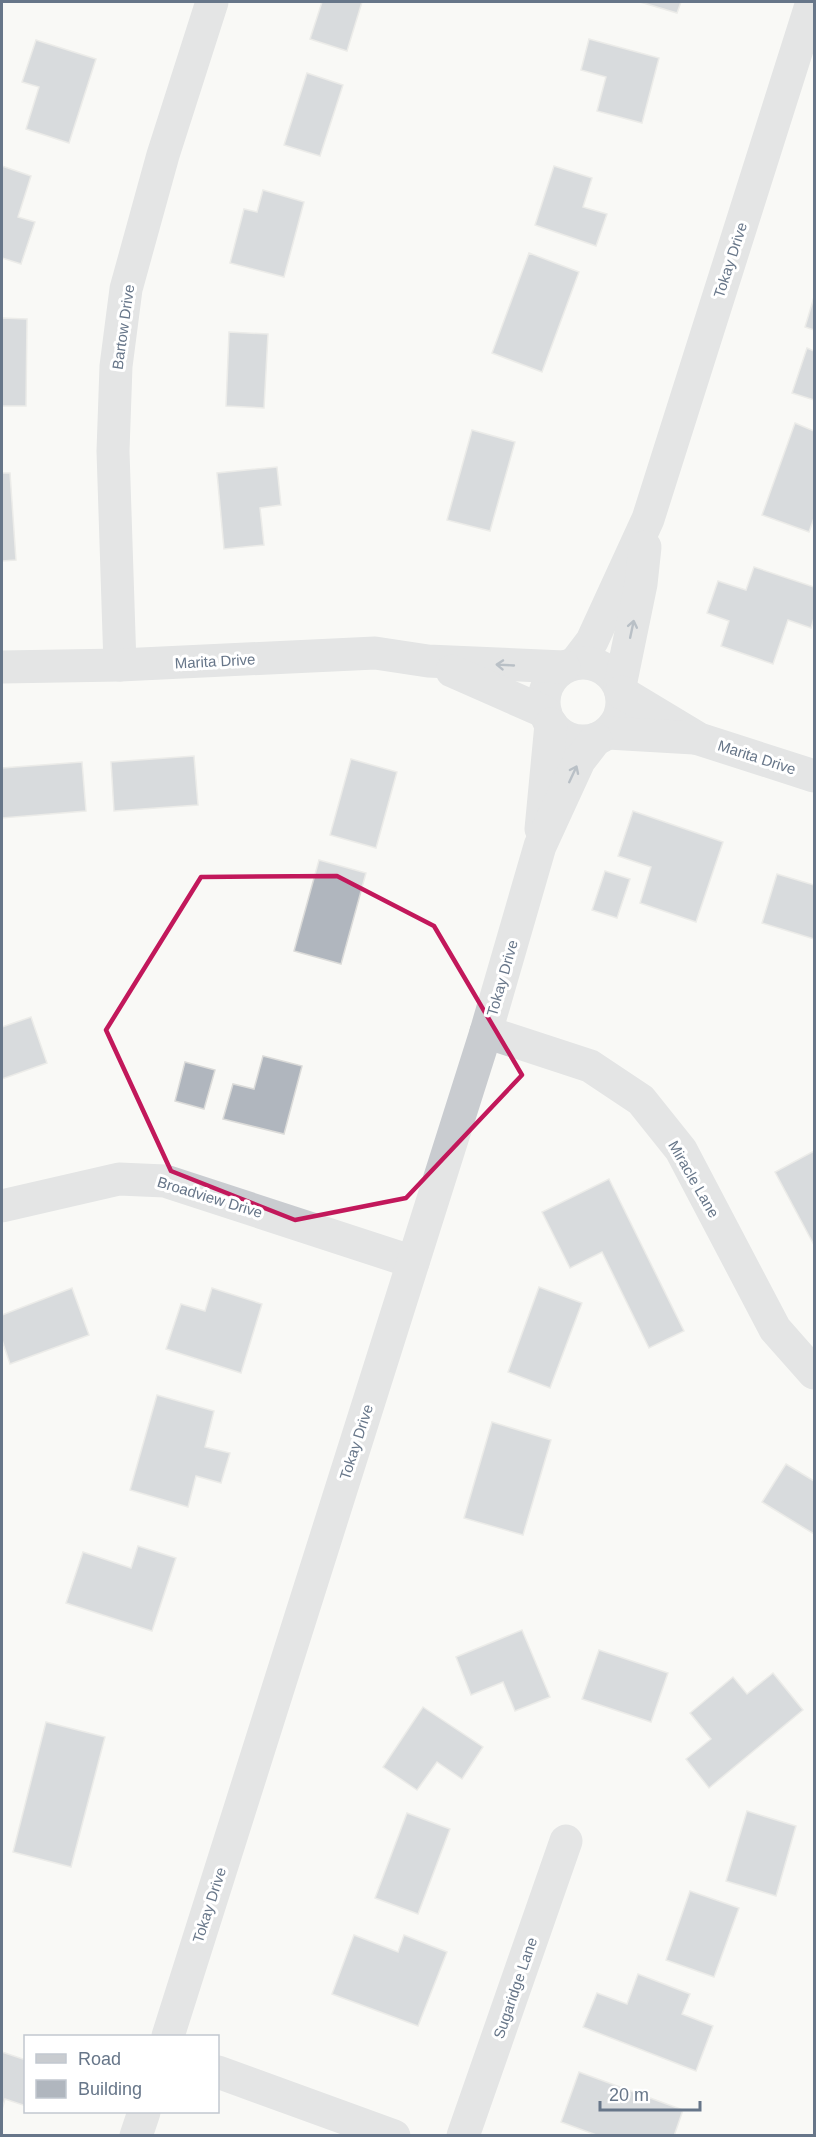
<svg xmlns="http://www.w3.org/2000/svg" width="816" height="2137" font-family="Arial,sans-serif">
	<style>
		.building { fill: #b0b6be; stroke: #dbdbd9; stroke-width: 1.5 }
		.lines { fill: none; stroke-linecap: round; stroke-linejoin: round }
		.street { stroke: #c9ccd0; stroke-width: 33 }
		.oneway { stroke: #6c7a8d }
		.marked { fill: none; stroke: #c2185b; stroke-width: 4.5; stroke-linejoin: round }
		.labels { text-anchor: middle; dominant-baseline: central; stroke-width: 6; stroke-linejoin: round; paint-order: stroke }
		.street-label { font-size: 15px; fill: #677689; stroke: #fff }
	</style>
	<rect width="100%" height="100%" fill="#f9f9f6"/>
	<g class="building">
		<polygon points="322,2 362,2 347,51 310,39"/>
		<polygon points="640,2 681,2 677,13"/>
		<polygon points="589,39 659,58 642,123 597,111 606,77 581,70"/>
		<polygon points="36,40 96,59 69,143 26,129 39,87 22,82"/>
		<polygon points="307,73 343,85 320,156 284,145"/>
		<polygon points="2,166 31,176 18,217 35,222 21,264 2,258"/>
		<polygon points="554,166 592,178 583,207 607,214 596,246 535,225"/>
		<polygon points="263,190 304,202 284,277 230,263 244,209 257,212"/>
		<polygon points="529,253 579,272 542,372 492,353"/>
		<polygon points="814,297 814,330 805,327"/>
		<polygon points="2,318 27,319 26,406 2,406"/>
		<polygon points="229,332 268,334 264,408 226,406"/>
		<polygon points="807,348 814,351 814,400 792,393"/>
		<polygon points="795,423 814,431 814,518 809,532 762,515"/>
		<polygon points="472,430 515,442 490,531 447,520"/>
		<polygon points="277,467 281,505 260,508 264,545 224,549 217,473"/>
		<polygon points="2,473 10,473 16,560 2,561"/>
		<polygon points="754,567 814,587 814,618 811,628 788,620 773,664 721,646 729,621 707,613 718,581 746,590"/>
		<polygon points="194,756 198,805 114,811 111,762"/>
		<polygon points="351,759 397,772 376,848 330,835"/>
		<polygon points="82,762 86,811 2,818 2,768"/>
		<polygon points="633,811 723,842 696,922 640,903 651,867 618,856"/>
		<polygon points="319,860 366,873 341,964 294,951"/>
		<polygon points="605,871 630,879 617,918 592,910"/>
		<polygon points="777,874 814,885 814,939 762,923"/>
		<polygon points="31,1017 47,1063 2,1079 2,1027"/>
		<polygon points="263,1056 302,1066 284,1134 223,1119 233,1084 254,1089"/>
		<polygon points="185,1062 215,1070 204,1109 175,1101"/>
		<polygon points="814,1151 814,1245 775,1172"/>
		<polygon points="609,1179 684,1331 649,1348 602,1252 570,1268 542,1212"/>
		<polygon points="539,1287 582,1303 550,1388 508,1372"/>
		<polygon points="72,1288 89,1335 10,1364 2,1340 2,1315"/>
		<polygon points="212,1288 262,1304 241,1373 166,1349 181,1304 205,1311"/>
		<polygon points="157,1395 214,1411 205,1447 230,1453 221,1483 196,1476 188,1507 130,1490"/>
		<polygon points="492,1422 551,1440 523,1535 464,1518"/>
		<polygon points="786,1464 814,1481 814,1534 762,1502"/>
		<polygon points="138,1546 176,1558 152,1631 66,1603 83,1552 131,1568"/>
		<polygon points="522,1630 550,1697 515,1711 503,1682 471,1695 456,1657"/>
		<polygon points="599,1650 668,1673 651,1722 582,1699"/>
		<polygon points="773,1673 803,1710 709,1788 686,1759 711,1739 690,1713 733,1677 747,1694"/>
		<polygon points="423,1707 483,1747 462,1779 437,1762 417,1790 383,1767"/>
		<polygon points="46,1722 105,1737 71,1867 13,1852"/>
		<polygon points="747,1811 796,1826 776,1896 726,1881"/>
		<polygon points="407,1813 450,1829 418,1914 375,1898"/>
		<polygon points="690,1891 739,1908 714,1977 666,1960"/>
		<polygon points="354,1935 398,1952 404,1935 447,1952 418,2026 332,1994"/>
		<polygon points="638,1974 690,1994 682,2014 713,2026 696,2071 583,2027 597,1993 627,2004"/>
		<polygon points="2,2052 26,2060 26,2106 5,2099 2,2110"/>
		<polygon points="579,2072 683,2110 674,2136 599,2136 561,2122"/>
	</g>
	<g class="lines">
		<g class="street">
			<polyline points="576,662 592,641 648,519 812,2"/>
			<circle cx="583" cy="702" r="39"/>
			<polyline points="120,665 113,451 116,366 126,289 163,155 212,2"/>
			<polyline points="2,667 120,665 375,653 428,661 564,667"/>
			<polyline points="452,671 545,712"/>
			<polyline points="620,686 641,584 645,547"/>
			<polyline points="621,692 699,739 814,776"/>
			<polyline points="608,733 694,738"/>
			<polyline points="541,829 551,724"/>
			<polyline points="486,1032 590,1066 641,1100 681,1150 775,1329 814,1373"/>
			<polyline points="2,1206 119,1179 165,1181 413,1262"/>
			<polyline points="168,2036 486,1032 540,846 579,761 596,739"/>
			<polyline points="218,2072 394,2136"/>
			<polyline points="136,2136 144,2112"/>
			<polyline points="463,2136 566,1841"/>
		</g>
	</g>
	<defs><path id="oneway-shaft" d="M-6 0H5M1.5-3L5.5 0L1.5 3" fill="none" stroke-width="1.6" stroke-linecap="round" stroke-linejoin="round" transform="scale(1.5)"/></defs>
	<g class="oneway">
		<use href="#oneway-shaft" transform="translate(632 629) rotate(-78)"/>
		<use href="#oneway-shaft" transform="translate(505 665) rotate(-177)"/>
		<use href="#oneway-shaft" transform="translate(573 774) rotate(-65)"/>
	</g>
	<path d="M0 0H816V2137H0ZM337,876L434,926L522,1075L406,1198L295,1220L171,1171L106,1030L201,877Z" fill="#f9f9f6" fill-opacity=".55" fill-rule="evenodd"/>
	<path class="marked" d="M337,876L434,926L522,1075L406,1198L295,1220L171,1171L106,1030L201,877Z"/>
	<g class="labels">
		<g class="street-label">
			<text transform="translate(730 260) rotate(-72)">Tokay Drive</text>
			<text transform="translate(123 327) rotate(-82)">Bartow Drive</text>
			<text transform="translate(215 661) rotate(-3)">Marita Drive</text>
			<text transform="translate(757 757) rotate(18)">Marita Drive</text>
			<text transform="translate(502 978) rotate(-74)">Tokay Drive</text>
			<text transform="translate(694 1179) rotate(60)">Miracle Lane</text>
			<text transform="translate(210 1197) rotate(17)">Broadview Drive</text>
			<text transform="translate(356 1442) rotate(-72)">Tokay Drive</text>
			<text transform="translate(209 1905) rotate(-72)">Tokay Drive</text>
			<text transform="translate(515 1988) rotate(-71)">Sugaridge Lane</text>
		</g>
	</g>
	<rect width="816" height="2137" fill="none" stroke="#677689" stroke-width="6"/>
	<rect x="24" y="2035" width="195" height="78" fill="#ffffff" stroke="#c2c8d0" stroke-width="1.5"/>
	<rect x="36" y="2054" width="30" height="9" fill="#c9ccd0" stroke="#c2c8d0" stroke-width="1.5"/>
	<text x="78" y="2065" font-size="18" fill="#677689">Road</text>
	<rect x="36" y="2080" width="30" height="18" fill="#b0b6be" stroke="#c2c8d0" stroke-width="1.5"/>
	<text x="78" y="2095" font-size="18" fill="#677689">Building</text>
	<path d="M600 2101v9h100v-9" fill="none" stroke="#677689" stroke-width="3"/>
	<text x="609" y="2101" font-size="18" fill="#677689" stroke="#ffffff" stroke-width="4.5" paint-order="stroke">20 m</text>
</svg>
